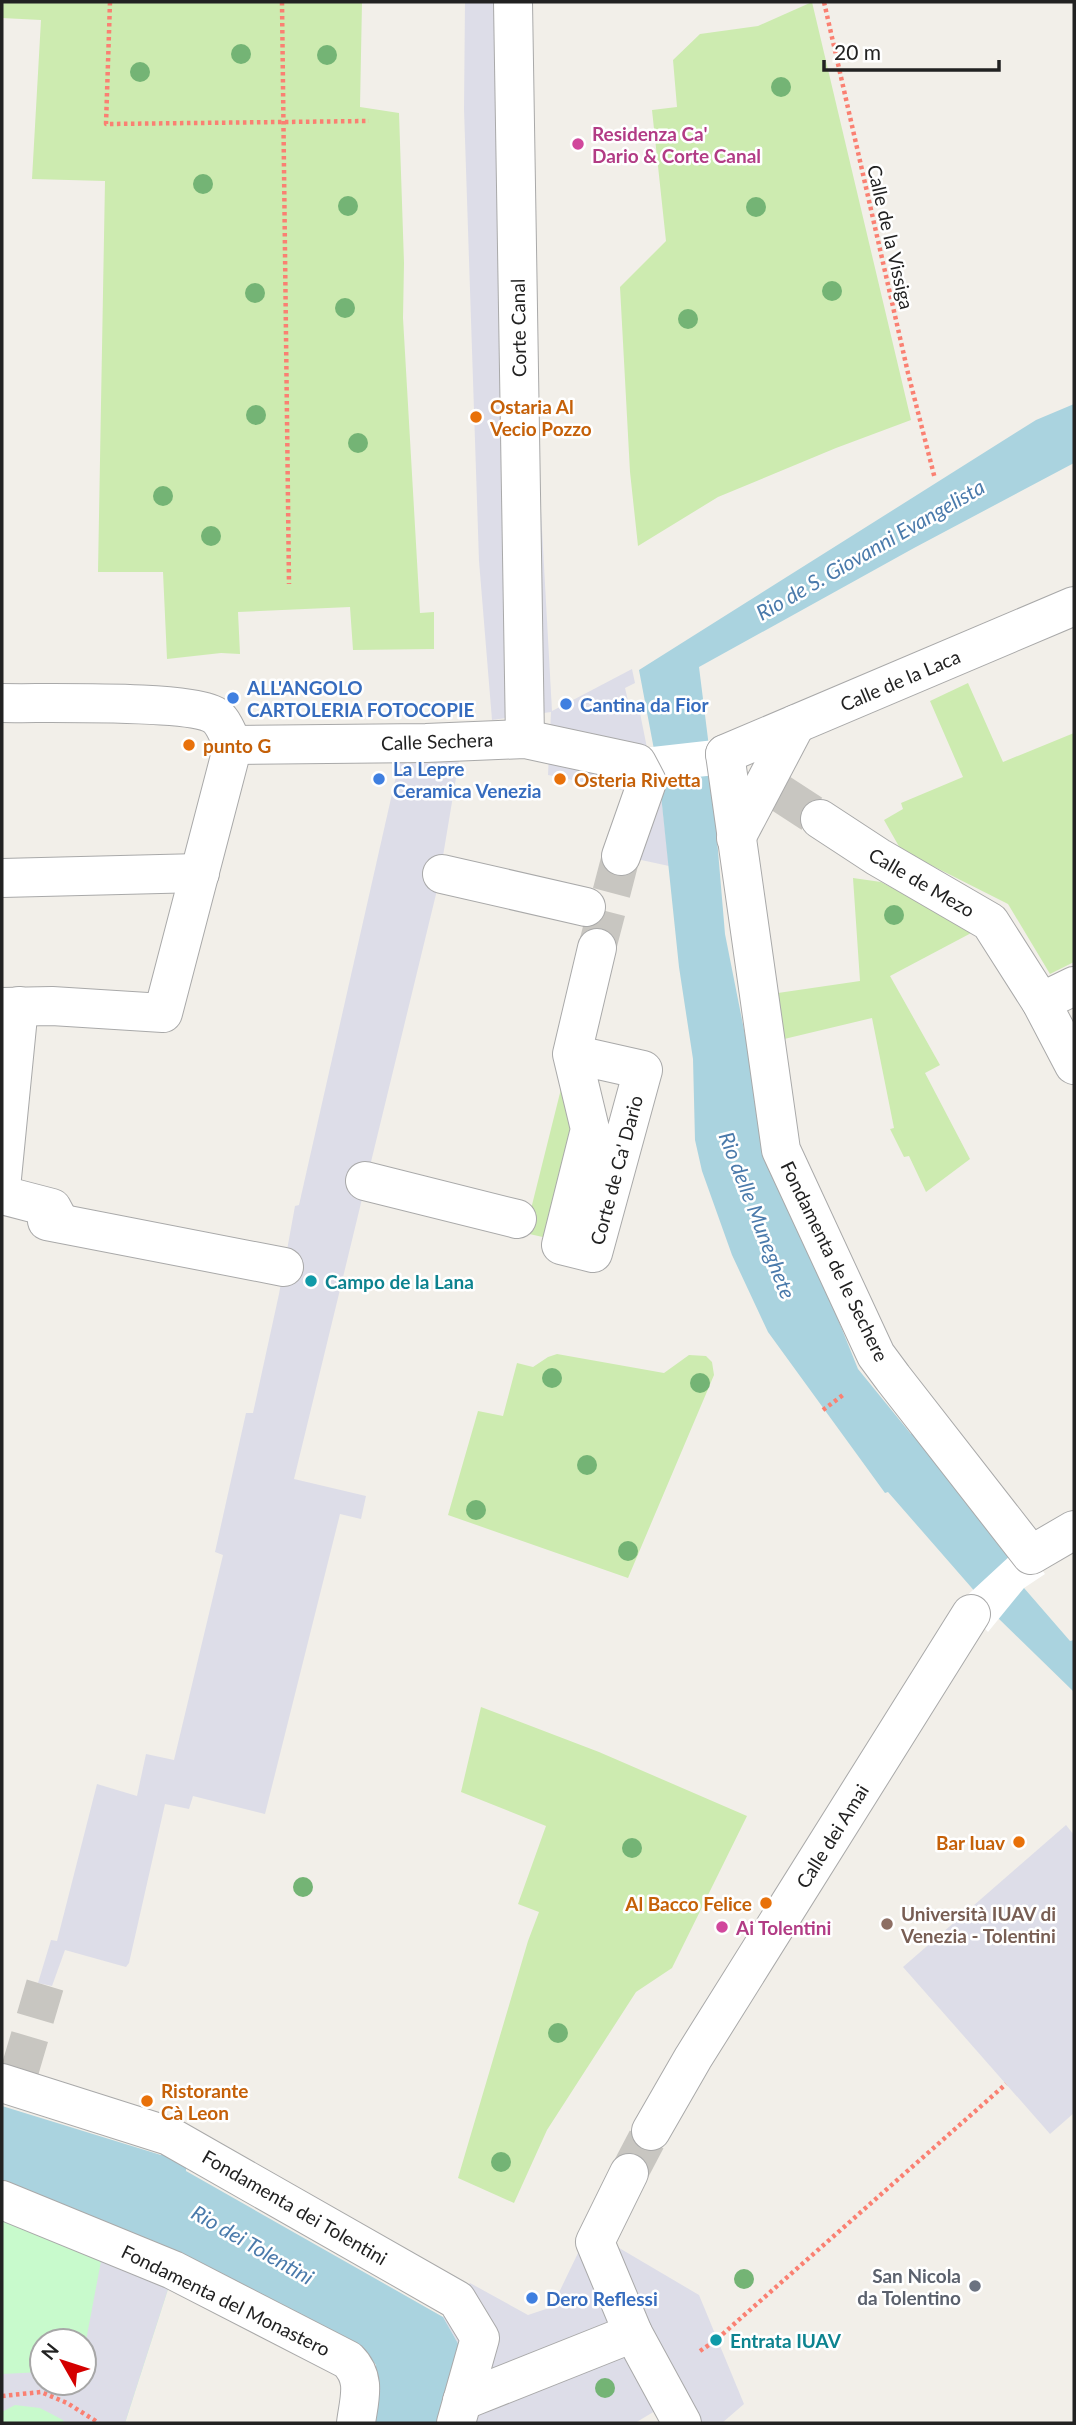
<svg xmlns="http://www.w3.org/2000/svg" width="1076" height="2425" font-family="Lato,sans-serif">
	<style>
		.grass { fill: #cdebb0 }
		.park { fill: #c8facc; fill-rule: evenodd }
		.plaza { fill: #dddde8 }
		.water { fill: #aad3df }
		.pier { fill: #fff }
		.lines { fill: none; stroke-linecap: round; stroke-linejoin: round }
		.minor-tunnel { stroke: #c8c6c1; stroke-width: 38; stroke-dasharray: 38 19; stroke-linecap: butt }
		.minor-casing { stroke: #a9a9a9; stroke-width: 40 }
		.path { stroke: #fa8072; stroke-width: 4.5; stroke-dasharray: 3.5 3.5; stroke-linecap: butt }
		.minor { stroke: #fff; stroke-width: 38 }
		.tree { fill: #74b475 }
		.hotel-dot { fill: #d1479c; stroke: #fff; stroke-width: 2.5 }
		.food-dot { fill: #e8710a; stroke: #fff; stroke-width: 2.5 }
		.shop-dot { fill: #3f7fe0; stroke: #fff; stroke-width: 2.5 }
		.culture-dot { fill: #0f9aa8; stroke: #fff; stroke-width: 2.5 }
		.education-dot { fill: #8d6e63; stroke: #fff; stroke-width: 2.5 }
		.worship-dot { fill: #6b7280; stroke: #fff; stroke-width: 2.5 }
		.labels { text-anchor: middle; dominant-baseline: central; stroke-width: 5; stroke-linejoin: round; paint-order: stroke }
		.hotel-label { font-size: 19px; font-weight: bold; fill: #b23c85; stroke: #fff; text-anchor: start }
		.street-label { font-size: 19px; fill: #222; stroke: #fff }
		.food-label { font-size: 19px; font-weight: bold; fill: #c56008; stroke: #fff; text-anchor: start }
		.shop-label { font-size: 19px; font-weight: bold; fill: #366cbe; stroke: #fff; text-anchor: start }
		.culture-label { font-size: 19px; font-weight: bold; fill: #0d838f; stroke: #fff; text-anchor: start }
		.education-label { font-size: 19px; font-weight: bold; fill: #785e54; stroke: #fff; text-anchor: start }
		.worship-label { font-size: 19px; font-weight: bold; fill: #5b616d; stroke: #fff; text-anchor: end }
		.water-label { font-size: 21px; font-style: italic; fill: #4a7aab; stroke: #fff }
	</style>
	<rect width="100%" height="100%" fill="#f2efe9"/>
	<g class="grass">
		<polygon points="2,2 362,2 360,107 399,113 404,263 403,318 420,613 434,612 434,649 353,650 350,607 238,612 240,654 221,653 167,659 163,572 98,572 105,181 32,179 41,20 2,18"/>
		<polygon points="812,2 911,420 836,448 718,497 638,546 630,472 620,287 666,241 652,110 677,107 673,60 700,34 758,26"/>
		<polygon points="968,683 1003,762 1074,733 1074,962 1050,974 1008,904 901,850 884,820 903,809 901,803 963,777 930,701"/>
		<polygon points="853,878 881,882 975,931 890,976 940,1065 925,1073 970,1159 926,1192 909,1156 904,1157 890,1129 894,1128 872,1018 780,1040 771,994 860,981"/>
		<polygon points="565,1073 585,1129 556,1240 525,1233"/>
		<polygon points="557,1354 664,1373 689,1355 706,1356 712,1362 714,1375 628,1578 448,1515 478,1411 503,1416 517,1363 533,1367 548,1357"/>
		<polygon points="481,1707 599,1752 747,1816 672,1968 636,1992 547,2130 514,2203 458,2178 528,1941 539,1912 518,1904 546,1826 461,1792"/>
	</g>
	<path class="park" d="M2,2211L169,2286L125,2423H2ZM42,2341H84V2383H42Z"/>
	<g class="plaza">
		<polygon points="465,2 522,2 539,475 552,711 632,669 635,683 625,688 629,705 638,703 647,748 659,776 669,866 618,855 636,793 548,775 551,712 492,720 479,561 464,109"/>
		<polygon points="426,760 459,760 438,886 294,1479 366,1496 361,1519 340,1514 265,1814 193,1796 189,1809 165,1804 129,1963 126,1967 65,1950 52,1986 38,1983 51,1940 57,1941 97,1784 137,1796 146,1754 174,1760 223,1555 215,1552 246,1413 253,1413 279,1294 295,1206 299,1205 399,763"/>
		<polygon points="1066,1825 1074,1835 1074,2113 1050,2134 903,1967"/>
		<polygon points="595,2242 609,2242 699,2295 744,2404 722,2423 661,2423 655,2411 635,2423 439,2423 460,2347 443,2317 470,2283 528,2315 552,2307 578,2253"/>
		<polygon points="102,2256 169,2286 125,2423 64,2423 63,2420 40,2408 15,2405 2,2412 2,2374 42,2372 42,2383 84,2383 84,2351"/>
	</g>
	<g class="water">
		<polygon points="1074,404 1074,463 914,548 699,667 708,739 714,813 722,814 717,839 725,934 772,1171 829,1297 858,1369 911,1434 917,1431 934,1462 1008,1557 1024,1588 1070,1641 1074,1640 1074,1692 998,1618 888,1492 885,1493 768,1332 732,1255 702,1171 695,1140 693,1059 679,967 659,776 639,670 1036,420"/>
		<polygon points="2,2106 161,2155 166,2151 186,2163 186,2171 443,2317 460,2347 439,2423 369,2423 376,2365 368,2355 2,2184"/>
	</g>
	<g class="pier">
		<polygon points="723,739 727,774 647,782 643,748"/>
		<polygon points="1023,1544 1045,1574 1024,1588 988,1632 960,1602"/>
	</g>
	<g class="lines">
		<g class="minor-tunnel">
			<polyline points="780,793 820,819"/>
			<polyline points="597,948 621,856"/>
			<polyline points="19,2073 45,1985"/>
			<polyline points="629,2173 651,2131"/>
		</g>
		<defs>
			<g id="minor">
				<polyline points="513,2 525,739"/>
				<path d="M2,703C39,704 194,699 217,717C224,723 229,737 233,745"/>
				<polyline points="233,745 426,743 525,739 637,763 647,782 621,856"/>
				<polyline points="725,754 781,1150 876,1355 893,1378 1031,1555 1074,1530"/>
				<polyline points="725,754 1074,606"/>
				<polyline points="820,819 878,857 990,922 1041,1002 1074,1065"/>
				<polyline points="736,838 796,724"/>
				<polyline points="442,874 586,907"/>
				<polyline points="2,878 200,873"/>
				<polyline points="1041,1002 1074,986"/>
				<polyline points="2,1007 52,1006 163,1013 233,745"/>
				<polyline points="572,1054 643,1070 593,1253 561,1245 590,1129 572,1054 597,948"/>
				<polyline points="2,1178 19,1006"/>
				<polyline points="365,1181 517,1219"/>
				<polyline points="2,1195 52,1208 60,1223"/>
				<polyline points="47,1221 284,1267"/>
				<polyline points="2,2083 169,2136 457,2300 480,2338 456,2423"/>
				<polyline points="651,2131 693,2058 971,1614"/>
				<path d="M2,2200L173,2270L348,2360C367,2379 359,2399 356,2423"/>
				<polyline points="633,2333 682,2423"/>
				<polyline points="462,2401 633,2333 595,2242 629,2173"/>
			</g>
		</defs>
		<use href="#minor" class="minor-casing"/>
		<g class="path">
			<polyline points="110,2 106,124 369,121"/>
			<polyline points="282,2 289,584"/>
			<polyline points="824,2 908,373 935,479"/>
			<polyline points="823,1410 843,1395"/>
			<polyline points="700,2351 716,2340 1006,2084"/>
			<polyline points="2,2396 41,2392 67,2403 99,2423"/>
		</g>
		<use href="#minor" class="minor"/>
	</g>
	<g class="tree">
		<circle cx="241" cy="54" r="10"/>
		<circle cx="327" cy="55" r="10"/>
		<circle cx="140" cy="72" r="10"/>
		<circle cx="781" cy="87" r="10"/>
		<circle cx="203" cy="184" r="10"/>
		<circle cx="348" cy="206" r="10"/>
		<circle cx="756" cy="207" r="10"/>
		<circle cx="832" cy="291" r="10"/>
		<circle cx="255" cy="293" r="10"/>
		<circle cx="345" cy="308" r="10"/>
		<circle cx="688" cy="319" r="10"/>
		<circle cx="256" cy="415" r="10"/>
		<circle cx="358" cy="443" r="10"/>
		<circle cx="163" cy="496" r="10"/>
		<circle cx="211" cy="536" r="10"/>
		<circle cx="894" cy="915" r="10"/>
		<circle cx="552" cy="1378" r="10"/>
		<circle cx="700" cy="1383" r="10"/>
		<circle cx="587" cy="1465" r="10"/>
		<circle cx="476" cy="1510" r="10"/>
		<circle cx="628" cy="1551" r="10"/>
		<circle cx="632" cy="1848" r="10"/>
		<circle cx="303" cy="1887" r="10"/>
		<circle cx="558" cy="2033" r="10"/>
		<circle cx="501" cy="2162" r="10"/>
		<circle cx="744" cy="2279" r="10"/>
		<circle cx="605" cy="2388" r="10"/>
	</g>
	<g class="hotel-dot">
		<circle cx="578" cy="144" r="7"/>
		<circle cx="722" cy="1927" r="7"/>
	</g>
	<g class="food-dot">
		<circle cx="476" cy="417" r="7"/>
		<circle cx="189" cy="745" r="7"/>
		<circle cx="560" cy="779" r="7"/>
		<circle cx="1019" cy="1842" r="7"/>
		<circle cx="766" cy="1903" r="7"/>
		<circle cx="147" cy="2101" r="7"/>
	</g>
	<g class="shop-dot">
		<circle cx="233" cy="698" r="7"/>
		<circle cx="566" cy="704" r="7"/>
		<circle cx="379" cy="779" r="7"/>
		<circle cx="532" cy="2298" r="7"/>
	</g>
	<g class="culture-dot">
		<circle cx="311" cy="1281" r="7"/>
		<circle cx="716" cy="2340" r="7"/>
	</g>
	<circle class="education-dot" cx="887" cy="1924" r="7"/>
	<circle class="worship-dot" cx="975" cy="2286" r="7"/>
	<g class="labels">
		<g class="hotel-label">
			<text x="592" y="133">Residenza Ca'<tspan x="592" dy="22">Dario &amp; Corte Canal</tspan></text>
			<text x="736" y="1927">Ai Tolentini</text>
		</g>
		<g class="street-label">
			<text transform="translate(891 237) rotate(77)">Calle de la Vissiga</text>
			<text transform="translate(518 328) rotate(-91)">Corte Canal</text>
			<text transform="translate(900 680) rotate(-23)">Calle de la Laca</text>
			<text transform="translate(437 741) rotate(-2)">Calle Sechera</text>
			<text transform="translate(922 882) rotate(30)">Calle de Mezo</text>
			<text transform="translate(616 1170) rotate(-75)">Corte de Ca' Dario</text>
			<text transform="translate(835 1261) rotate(64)">Fondamenta de le Sechere</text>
			<text transform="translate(832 1836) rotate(-58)">Calle dei Amai</text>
			<text transform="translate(295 2207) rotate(30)">Fondamenta dei Tolentini</text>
			<text transform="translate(226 2300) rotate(26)">Fondamenta del Monastero</text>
		</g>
		<g class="food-label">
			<text x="490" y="406">Ostaria Al<tspan x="490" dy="22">Vecio Pozzo</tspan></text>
			<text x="203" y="745">punto G</text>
			<text x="574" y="779">Osteria Rivetta</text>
			<text x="1005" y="1842" text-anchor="end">Bar Iuav</text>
			<text x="752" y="1903" text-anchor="end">Al Bacco Felice</text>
			<text x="161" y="2090">Ristorante<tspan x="161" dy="22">Cà Leon</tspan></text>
		</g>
		<g class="shop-label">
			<text x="247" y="687">ALL'ANGOLO<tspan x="247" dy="22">CARTOLERIA FOTOCOPIE</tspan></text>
			<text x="580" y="704">Cantina da Fior</text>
			<text x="393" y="768">La Lepre<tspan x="393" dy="22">Ceramica Venezia</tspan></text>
			<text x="546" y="2298">Dero Reflessi</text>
		</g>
		<g class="culture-label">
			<text x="325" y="1281">Campo de la Lana</text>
			<text x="730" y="2340">Entrata IUAV</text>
		</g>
		<g class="education-label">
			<text x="901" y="1913">Università IUAV di<tspan x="901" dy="22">Venezia - Tolentini</tspan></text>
		</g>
		<g class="worship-label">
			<text x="961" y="2275">San Nicola<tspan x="961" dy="22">da Tolentino</tspan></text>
		</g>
		<g class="water-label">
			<text transform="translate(870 549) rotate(-30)">Rio de S. Giovanni Evangelista</text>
			<text transform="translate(758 1215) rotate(69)">Rio delle Muneghete</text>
			<text transform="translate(253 2244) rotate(30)">Rio dei Tolentini</text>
		</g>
	</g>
	<rect width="1076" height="2425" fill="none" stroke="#222222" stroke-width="7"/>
	<g transform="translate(63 2362) rotate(309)"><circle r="33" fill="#ffffff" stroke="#a7a7a7" stroke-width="2"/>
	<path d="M0-5L12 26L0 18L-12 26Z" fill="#d40000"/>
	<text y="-10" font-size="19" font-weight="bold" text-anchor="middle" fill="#222222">N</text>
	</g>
	<path d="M824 60v10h175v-10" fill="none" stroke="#222222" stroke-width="3.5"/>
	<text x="834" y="60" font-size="21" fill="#222222" stroke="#ffffff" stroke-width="5" paint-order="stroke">20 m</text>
</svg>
